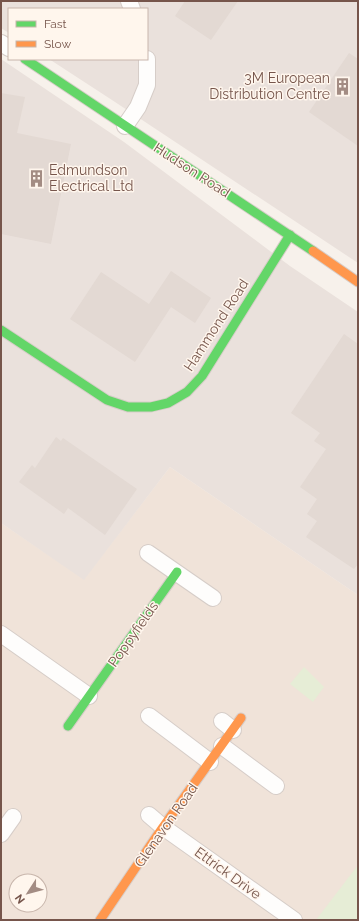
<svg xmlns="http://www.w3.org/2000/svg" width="359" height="921" font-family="Raleway,sans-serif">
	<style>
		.residential { fill: #f0e3d9; fill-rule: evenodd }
		.industrial { fill: #eae1dc }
		.green { fill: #e6edd6 }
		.building { fill: #e3d9d3 }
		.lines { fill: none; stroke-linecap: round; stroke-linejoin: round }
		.street-casing { stroke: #d6cdc8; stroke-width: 18 }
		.fast-casing { stroke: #d7cdc8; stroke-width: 11 }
		.slow-casing { stroke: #d7cdc8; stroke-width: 11 }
		.street { stroke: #fefdfc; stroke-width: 16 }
		.fast { stroke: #63d668; stroke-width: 9 }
		.slow { stroke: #ff974d; stroke-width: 9 }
		.labels { text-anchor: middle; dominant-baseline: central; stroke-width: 3; stroke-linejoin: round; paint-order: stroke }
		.poi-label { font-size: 14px; fill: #76554b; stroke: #fff6ed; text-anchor: end }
		.street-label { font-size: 14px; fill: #76554b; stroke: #fff6ed }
	</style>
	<rect width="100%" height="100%" fill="#f7f1eb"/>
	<path class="residential" d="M170,467L358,595V920H1V523L84,579ZM16,881H40V905H16Z"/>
	<g class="industrial">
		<polygon points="1,1 358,1 358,263 112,100 49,59 147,59 147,9 9,9 9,33 1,28"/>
		<polygon points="1,59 124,142 290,266 358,312 358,595 170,467 84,580 1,523"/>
	</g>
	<g class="green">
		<polygon points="304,667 324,687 313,702 290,684"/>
		<polygon points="358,865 358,920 316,920"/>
	</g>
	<g class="building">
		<polygon points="185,1 238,1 211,40 175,16"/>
		<polygon points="349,53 358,59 358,146 309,112"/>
		<polygon points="1,93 25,97 17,133 71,144 51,244 1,234"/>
		<polygon points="171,271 211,298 195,323 171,307 135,362 70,319 101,272 149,304"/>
		<polygon points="344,334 358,344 358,564 354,569 306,537 317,521 307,514 317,499 300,487 326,449 314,441 320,433 291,413"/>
		<polygon points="56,437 61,441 63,438 137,489 105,535 68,508 64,514 19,482 32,465 35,468"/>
	</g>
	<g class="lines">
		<defs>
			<g id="street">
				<polyline points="129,1 132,9"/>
				<polyline points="1,43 9,48"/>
				<polyline points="125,126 138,107 147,85 147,59"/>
				<polyline points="148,553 213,598"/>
				<polyline points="1,634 89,696"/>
				<polyline points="149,716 210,762"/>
				<polyline points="222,721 233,730"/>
				<polyline points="222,746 276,786"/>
				<polyline points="149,815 163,827 294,920"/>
				<polyline points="1,834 13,817"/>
			</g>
			<g id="fast">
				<polyline points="25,59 313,251"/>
				<polyline points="1,330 107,400 128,407 151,407 168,403 187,392 202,376 290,235"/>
				<polyline points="68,726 177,572"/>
			</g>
			<g id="slow">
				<polyline points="313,251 358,282"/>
				<polyline points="100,920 163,827 241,718"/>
			</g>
		</defs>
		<use href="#street" class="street-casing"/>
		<use href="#fast" class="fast-casing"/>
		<use href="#slow" class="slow-casing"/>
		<use href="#street" class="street"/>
		<use href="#fast" class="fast"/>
		<use href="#slow" class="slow"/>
	</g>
	<defs>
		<symbol id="building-bare" viewBox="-9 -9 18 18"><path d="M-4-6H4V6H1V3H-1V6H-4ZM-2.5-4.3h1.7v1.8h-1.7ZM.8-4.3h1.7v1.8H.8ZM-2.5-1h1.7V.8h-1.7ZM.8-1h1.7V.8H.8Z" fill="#a38c83" stroke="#fff6ed" stroke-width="2.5" paint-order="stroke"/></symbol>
	</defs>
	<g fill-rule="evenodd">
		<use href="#building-bare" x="330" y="74" width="25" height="25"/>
		<use href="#building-bare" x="24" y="166" width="25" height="25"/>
	</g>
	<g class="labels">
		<g class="poi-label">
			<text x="330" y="78">3M European<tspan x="330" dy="16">Distribution Centre</tspan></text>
			<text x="49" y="170" text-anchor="start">Edmundson<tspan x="49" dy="16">Electrical Ltd</tspan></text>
		</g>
		<g class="street-label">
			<text transform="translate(192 170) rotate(33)">Hudson Road</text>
			<text transform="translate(216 325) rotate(-57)">Hammond Road</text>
			<text transform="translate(133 634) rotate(-55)">Poppyfields</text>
			<text transform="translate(166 825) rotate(-55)">Glenavon Road</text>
			<text transform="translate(228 873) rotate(36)">Ettrick Drive</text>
		</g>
	</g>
	<rect width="359" height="921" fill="none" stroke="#76554b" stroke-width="4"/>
	<rect x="8" y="8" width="140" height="52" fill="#fff6ed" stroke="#c8b6ac"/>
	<rect x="16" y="21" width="20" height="6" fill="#63d668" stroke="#c8b6ac"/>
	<text x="44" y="28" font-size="12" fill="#76554b">Fast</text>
	<rect x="16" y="41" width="20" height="6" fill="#ff974d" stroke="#c8b6ac"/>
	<text x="44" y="48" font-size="12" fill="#76554b">Slow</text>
	<g transform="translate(28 893) rotate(234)"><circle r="19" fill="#fff6ed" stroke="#c8b6ac"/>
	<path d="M0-3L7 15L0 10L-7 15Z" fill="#a38c83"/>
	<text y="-6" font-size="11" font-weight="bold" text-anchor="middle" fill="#76554b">N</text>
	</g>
</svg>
